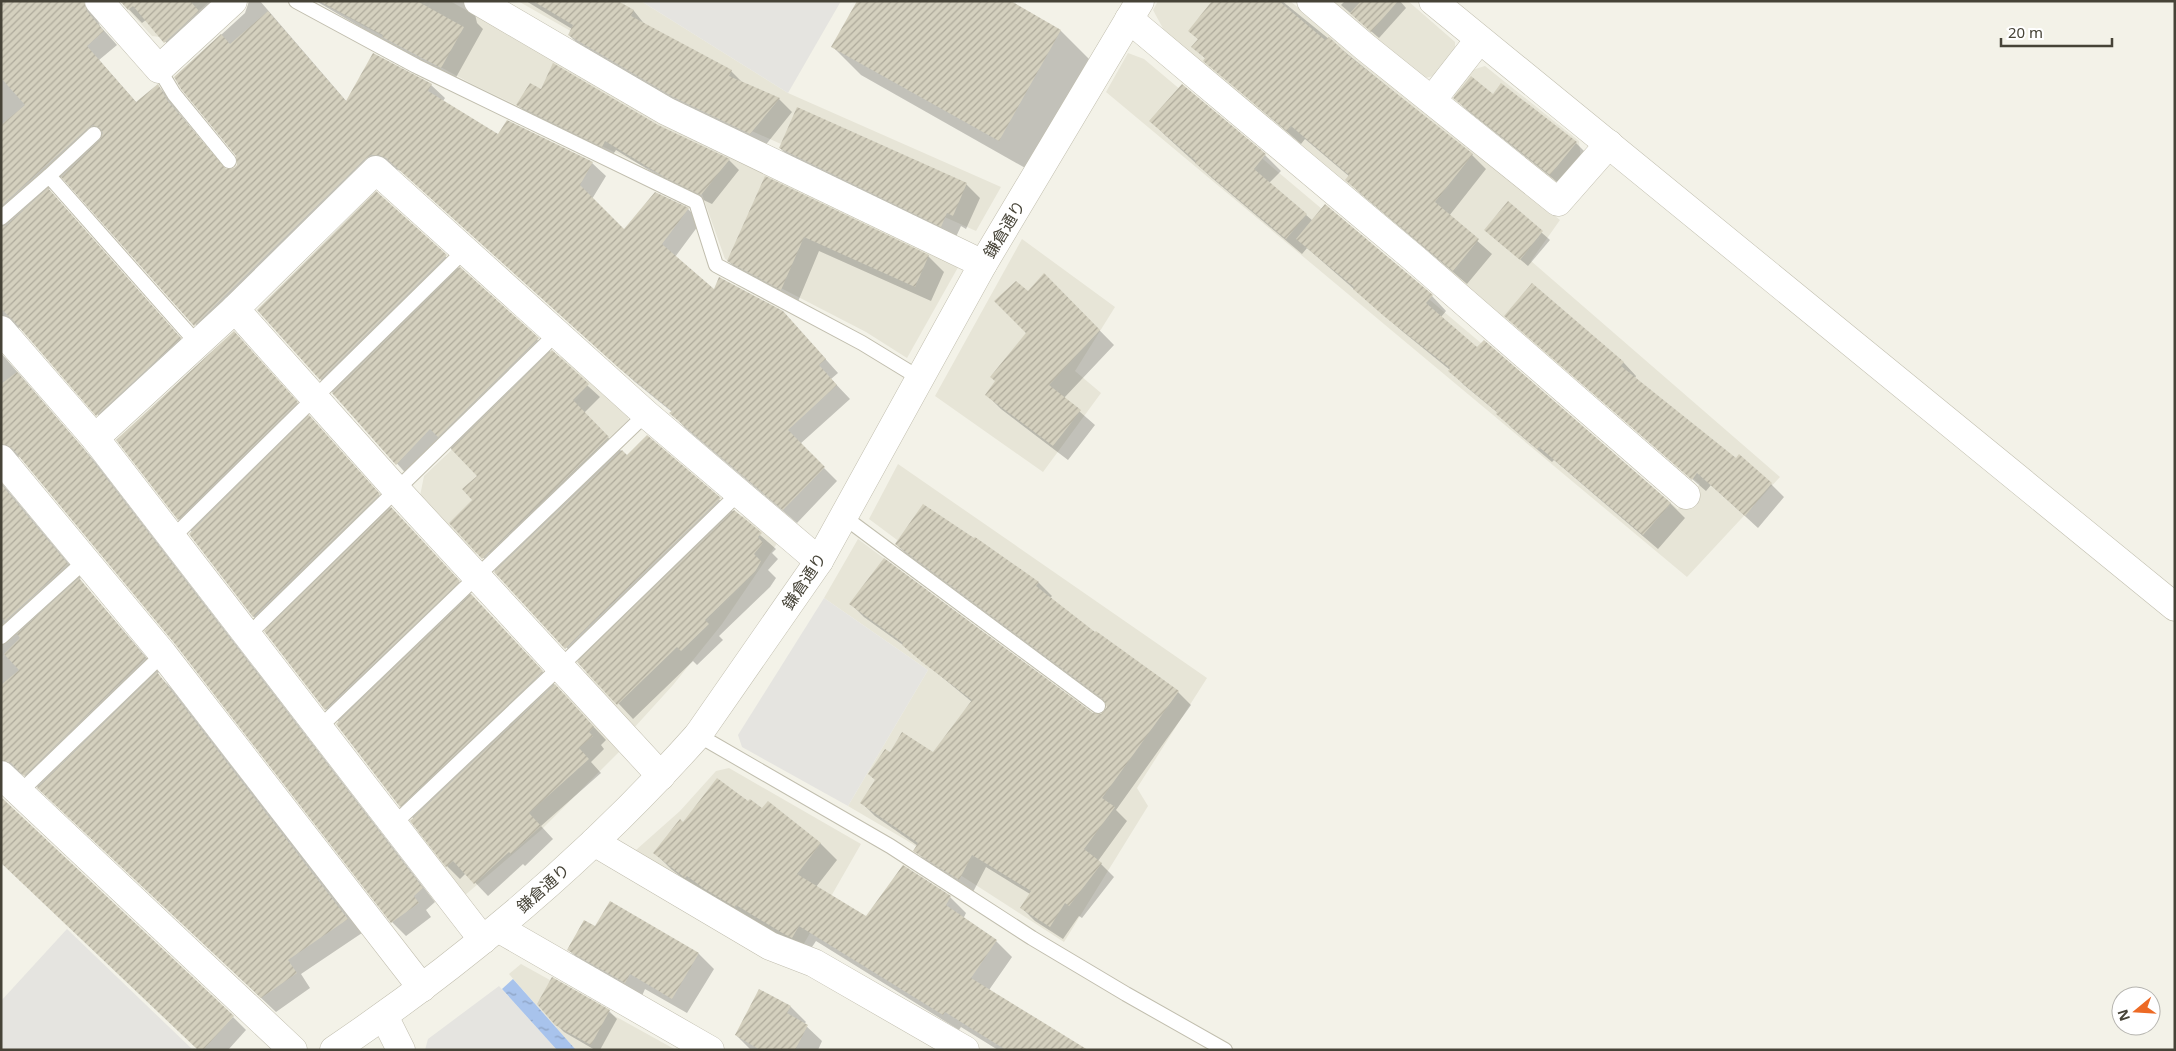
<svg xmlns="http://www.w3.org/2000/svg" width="2176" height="1051" font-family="'Noto Sans','Noto Sans JP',sans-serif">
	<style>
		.residential { fill: #e7e5d7 }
		.parking { fill: #e5e4e0 }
		.water { fill: url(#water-ripples) }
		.shadow { fill: #0003 }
		.building { fill: url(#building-hatch) }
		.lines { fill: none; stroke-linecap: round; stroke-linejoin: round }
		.service-casing { stroke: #c1beae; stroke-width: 16 }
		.minor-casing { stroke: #c1beae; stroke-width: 29 }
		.tertiary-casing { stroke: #c1beae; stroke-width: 29 }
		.service { stroke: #fff; stroke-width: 14 }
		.minor { stroke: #fff; stroke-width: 28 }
		.tertiary { stroke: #fff; stroke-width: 28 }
		.labels { text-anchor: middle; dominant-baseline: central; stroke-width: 5; stroke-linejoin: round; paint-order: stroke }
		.street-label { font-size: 16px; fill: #464337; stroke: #fff }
	</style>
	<defs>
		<pattern id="water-ripples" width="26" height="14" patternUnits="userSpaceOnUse" patternTransform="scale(1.25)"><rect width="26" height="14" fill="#a8c3ec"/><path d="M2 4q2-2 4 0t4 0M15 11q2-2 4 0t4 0" fill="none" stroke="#8ba0c0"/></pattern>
		<pattern id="building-hatch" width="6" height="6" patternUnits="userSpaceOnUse" patternTransform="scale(1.25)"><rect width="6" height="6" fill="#d4d0be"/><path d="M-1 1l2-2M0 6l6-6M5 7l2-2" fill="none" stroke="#aeaa9b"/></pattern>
	</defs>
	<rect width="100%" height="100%" fill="#f3f2e8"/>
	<g class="residential">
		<polygon points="120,1 210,1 168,38 152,36"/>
		<polygon points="318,1 450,1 707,147 961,262 907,358 866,332 725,259 702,194 472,84"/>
		<polygon points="518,1 641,1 788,93 1001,187 976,231 725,119"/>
		<polygon points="1158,1 1290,1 1560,220 1531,261 1780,477 1687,577 1106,92 1128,53 1144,59 1678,509 1700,484 1166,34 1153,10"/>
		<polygon points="1325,1 1408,1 1455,42 1455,55 1438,75 1421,79"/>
		<polygon points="1485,66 1579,141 1581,160 1562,183 1548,182 1453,105 1455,89 1472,70"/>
		<polygon points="1022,239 1115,307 1075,371 1101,393 1043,472 935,396"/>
		<polygon points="567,356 629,410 628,420 490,552 473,554 420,496 424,476 549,358"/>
		<polygon points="898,464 1207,678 1137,788 1148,806 1064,942 906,840 848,806 928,670 824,598 858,539 1092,714 1106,696 869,519"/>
		<polygon points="750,515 780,539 722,624 673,685 633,729 585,679 588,659 731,518"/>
		<polygon points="558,693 569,694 620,751 541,830 464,896 417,834 423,817"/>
		<polygon points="729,768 861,844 802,947 771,935 638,858 636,850 680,811 716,771"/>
		<polygon points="521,964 676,1050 576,1050 509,974"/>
	</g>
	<g class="parking">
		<polygon points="641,1 841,1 788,93"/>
		<polygon points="824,598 928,670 848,806 742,747 738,735"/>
		<polygon points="67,929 193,1050 1,1050 1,1001"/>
		<polygon points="499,986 557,1050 425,1050 428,1039"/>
	</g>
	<polygon class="water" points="513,979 576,1050 557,1050 502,989"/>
	<g class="shadow">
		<polygon points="1,1 84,5 97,18 100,26 117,45 99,60 137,103 158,86 171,99 180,114 226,171 235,169 239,164 237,155 175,77 245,13 249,1 260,1 347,102 431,85 445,98 443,101 498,135 592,163 606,176 592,199 624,231 655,193 688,209 701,222 675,257 714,291 783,312 838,373 831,379 850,399 800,444 837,481 797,523 684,427 672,412 635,382 401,171 393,168 208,338 63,176 48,190 193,352 110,428 20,328 12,327 1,335"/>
		<polygon points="121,1 238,1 178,56 146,20 142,23"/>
		<polygon points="316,1 483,1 475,14 477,23 483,29 454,81 396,50 389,44"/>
		<polygon points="526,1 616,1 634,11 646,26 731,71 744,84 779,99 792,112 764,147 688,110 582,48 569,35 572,29"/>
		<polygon points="1009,1 1061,31 1089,59 1027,169 861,75 832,46"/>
		<polygon points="1213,1 1282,1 1472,155 1486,169 1449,216 1492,254 1467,284 1361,194 1347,180 1350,177 1305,139 1301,144 1205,61 1206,59 1193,47 1199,40 1189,31"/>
		<polygon points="1345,1 1400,1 1406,8 1379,38 1341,5"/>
		<polygon points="1182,86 1265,155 1281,171 1269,183 1313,221 1325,206 1432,296 1446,311 1441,317 1477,349 1484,341 1671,504 1685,518 1658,549 1554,460 1552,462 1512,428 1498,413 1464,385 1450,370 1402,331 1307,248 1302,254 1212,178 1166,136 1151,121"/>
		<polygon points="541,90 658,126 729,160 739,170 712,204 678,188 616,150 612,156 528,115 518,105"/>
		<polygon points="1493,95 1576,143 1588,155 1562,186 1467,110 1455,98"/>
		<polygon points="780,148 966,184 980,198 966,229 961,226 955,239 793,161"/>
		<polygon points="766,178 928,256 944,272 931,301 819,251 797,304 744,276 728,261"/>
		<polygon points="376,193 600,397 584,413 627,457 647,437 776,549 772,553 778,559 768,570 776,578 770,587 719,636 723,640 697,665 693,661 633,719 451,523 474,500 478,476 445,442 411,479 258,310"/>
		<polygon points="1508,203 1550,240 1528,266 1493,237"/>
		<polygon points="1044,274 1114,345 1064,398 1095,425 1068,460 1001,409 987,395 1028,333"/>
		<polygon points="1532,285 1624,363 1636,376 1635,378 1736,459 1771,484 1784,497 1758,528 1711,485 1706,491 1518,328"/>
		<polygon points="247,346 393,511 606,740 601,745 604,749 591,762 601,773 541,826 553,839 525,866 523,864 488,896 466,873 460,879 447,866 414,819 401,806 339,722 326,709 266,632 268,630 254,617 190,534 192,532 179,519"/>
		<polygon points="1,353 96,463 435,902 426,910 431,917 406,936 392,922 176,644 20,457 13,456 1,464"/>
		<polygon points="1,482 81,578 79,579 159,672 157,674 171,688 362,933 301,974 310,988 276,1012 26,776 18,773 1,781"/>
		<polygon points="975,538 1039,583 1052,596 1050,598 1095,634 1096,633 1178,692 1191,705 1116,810 1127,821 1098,861 1114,877 1082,918 1079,916 1063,939 1035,921 1022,908 1030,894 986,867 973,892 928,863 915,850 918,846 875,816 862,803 890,754 933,754 972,702 907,648 864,617 851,604 1092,714 1103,715 1108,707 1107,704 909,557 896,544"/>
		<polygon points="748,803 762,810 768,803 821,844 837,860 816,887 866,918 950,897 966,913 963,919 996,941 1012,957 989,990 1086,1050 998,1050 961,1027 959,1030 816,941 808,953 702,893 671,869 655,853 683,823"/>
		<polygon points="610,902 699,954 714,969 687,1013 645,989 641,998 584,965 569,950 595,928"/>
		<polygon points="553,979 609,1011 617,1019 600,1050 595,1050 564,1032 556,1024"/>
		<polygon points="760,991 791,1007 806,1022 804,1024 822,1041 818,1050 751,1050 736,1035"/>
		<polygon points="233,1017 246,1030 228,1050 199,1050"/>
	</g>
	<g class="building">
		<polygon points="1,1 84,1 87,11 104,31 87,46 136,102 158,84 167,100 226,169 234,168 237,165 236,156 181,89 174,77 221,34 230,44 268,11 346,101 373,53 432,84 428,91 498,134 507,120 593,162 580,185 624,229 655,192 689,208 662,244 714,289 719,277 783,311 826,359 819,365 837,385 788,430 825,467 783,510 669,413 672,411 620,369 386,158 379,155 371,155 365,159 194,326 61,177 100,140 103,133 100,128 93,125 88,128 1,206 1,125 25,105 1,78"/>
		<polygon points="120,1 190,1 199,11 164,43 133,6 128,10"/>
		<polygon points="319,1 417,1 464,27 441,68 382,37 383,35"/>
		<polygon points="533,1 618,1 634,10 631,16 732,70 729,76 780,98 750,134 673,97 568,35 573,25"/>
		<polygon points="857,1 1011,1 1061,30 999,141 831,47"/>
		<polygon points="1212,1 1279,1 1325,40 1329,37 1349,56 1473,154 1435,202 1479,239 1453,271 1345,180 1349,175 1291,126 1287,131 1203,61 1205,58 1191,47 1198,39 1188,31"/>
		<polygon points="1361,1 1398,1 1371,32 1350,13"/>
		<polygon points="553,63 658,125 730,159 701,195 666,178 605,141 602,147 516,105 530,83 541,89"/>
		<polygon points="1471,76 1493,94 1501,83 1577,142 1550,175 1453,98"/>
		<polygon points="1182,84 1266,154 1254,169 1307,214 1286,239 1195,163 1196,161 1149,121"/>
		<polygon points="797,107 967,183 953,216 947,213 941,227 779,148"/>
		<polygon points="765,176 929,255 915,287 804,237 781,290 727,261"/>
		<polygon points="48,188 181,338 96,416 13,320 1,309 1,227 7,225"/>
		<polygon points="376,191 447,255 320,380 257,310"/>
		<polygon points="1508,201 1543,231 1520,260 1484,230"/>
		<polygon points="1325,204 1433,295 1426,303 1477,347 1484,340 1671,503 1643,535 1539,447 1537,449 1496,414 1497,412 1448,371 1450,368 1385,317 1353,289 1354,287 1296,239"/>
		<polygon points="460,267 539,338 438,437 430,429 396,465 332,393"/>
		<polygon points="1044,273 1100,330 1049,385 1081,410 1053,446 985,395 995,381 990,377 1026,333 994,301 1016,281 1028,291"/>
		<polygon points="1532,283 1624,362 1621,366 1736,458 1739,454 1772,483 1745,516 1697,473 1692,480 1504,316"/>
		<polygon points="234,331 298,402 178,520 116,440"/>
		<polygon points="552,350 589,384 573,400 609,437 482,559 449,523 472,500 462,489 477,476 451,449"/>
		<polygon points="17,372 83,448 423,888 414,896 419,903 391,923 175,644 13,449 7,445 1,444 1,384"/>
		<polygon points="309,415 380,494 253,617 189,534"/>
		<polygon points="647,435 721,498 565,649 494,572 622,450 627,455"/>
		<polygon points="1,484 68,564 5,621 1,617"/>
		<polygon points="923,504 974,538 975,537 1039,582 1036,586 1095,632 1096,631 1179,691 1102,798 1115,807 1084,849 1102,863 1069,906 1065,903 1050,927 1020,908 1031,891 972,855 959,880 913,851 918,843 860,803 875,780 868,774 885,749 890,752 902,732 933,752 972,700 922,662 902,645 903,643 849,604 884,558 1093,713 1101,714 1107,707 1103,699 895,544"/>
		<polygon points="391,507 460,581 325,710 264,631"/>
		<polygon points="734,510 762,533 758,537 763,543 754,554 761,561 755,572 705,620 709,624 681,651 677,647 617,705 577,662"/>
		<polygon points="79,578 146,658 24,776 11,763 1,760 1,685 19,670 4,654 20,638 17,634"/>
		<polygon points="471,594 543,671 400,807 336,724"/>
		<polygon points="157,672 348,919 288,960 297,973 261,998 37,788"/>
		<polygon points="555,684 594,727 589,732 593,736 579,748 589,759 529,813 541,826 511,854 509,852 474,884 453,861 446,867 410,821"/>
		<polygon points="717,778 748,801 750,799 762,808 768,801 821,843 797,874 866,916 903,865 951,896 946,905 997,940 971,978 1088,1050 1006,1050 945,1012 943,1015 799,926 792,938 784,934 736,905 735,907 703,888 687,876 685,878 653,853 680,819 683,822"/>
		<polygon points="1,797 234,1016 203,1050 198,1050 1,863"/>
		<polygon points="610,901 699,953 672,999 630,974 625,983 567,950 584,920 595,926"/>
		<polygon points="552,977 610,1010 591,1045 555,1025 537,1004"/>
		<polygon points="759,989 791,1006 787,1013 808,1025 795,1050 760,1050 735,1035"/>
	</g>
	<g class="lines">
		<defs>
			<g id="service">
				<polyline points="296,1 416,66 696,202 716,265 862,343 921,379"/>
				<polyline points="159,69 174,94 229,161"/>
				<polyline points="49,176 94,134"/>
				<polyline points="1,218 49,176 197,343"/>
				<polyline points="844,517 1098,706"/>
				<polyline points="172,538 464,251"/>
				<polyline points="248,635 556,334"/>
				<polyline points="1,637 86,560"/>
				<polyline points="319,728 646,414"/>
				<polyline points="698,735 890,846 1032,938 1126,994 1225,1050"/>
				<polyline points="20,792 163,654"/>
				<polyline points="394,824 560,667 739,493"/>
			</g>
			<g id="minor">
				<polyline points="99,1 159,69 233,1"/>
				<polyline points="478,1 666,111 983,264"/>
				<polyline points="1311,1 1365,47 1558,202 1609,144"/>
				<polyline points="1433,1 2175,607"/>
				<polyline points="1129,19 1415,259 1686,495"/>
				<polyline points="1432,100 1479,40"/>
				<polyline points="235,309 396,489 661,776"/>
				<polyline points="1,330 95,438 483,940"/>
				<polyline points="95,438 235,309 376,170 646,414 819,561"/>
				<polyline points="1,459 163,654 422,988"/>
				<polyline points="698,735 819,561 983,264 1140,1"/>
				<polyline points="1,775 293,1050"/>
				<polyline points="594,842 770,946 814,963 965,1050"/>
				<polyline points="498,928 710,1050"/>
				<polyline points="384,1016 401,1050"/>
			</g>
			<path id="tertiary" d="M334,1050C467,960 591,855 698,735"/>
		</defs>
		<use href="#service" class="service-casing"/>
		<use href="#minor" class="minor-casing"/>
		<use href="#tertiary" class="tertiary-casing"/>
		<use href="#service" class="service"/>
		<use href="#minor" class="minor"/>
		<use href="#tertiary" class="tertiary"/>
	</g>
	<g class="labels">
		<g class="street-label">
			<text transform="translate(1004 229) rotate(-59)">鎌倉通り</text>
			<text transform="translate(804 581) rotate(-56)">鎌倉通り</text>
			<text transform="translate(543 888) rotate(-42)">鎌倉通り</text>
		</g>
	</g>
	<rect width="2176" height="1051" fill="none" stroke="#464337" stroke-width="5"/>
	<g transform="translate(2136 1011) rotate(252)"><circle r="24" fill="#ffffff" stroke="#b5b4af"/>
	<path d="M0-4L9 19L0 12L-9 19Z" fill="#ed6a25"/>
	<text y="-8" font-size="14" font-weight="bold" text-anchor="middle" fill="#464337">N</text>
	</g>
	<path d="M2001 38v8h111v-8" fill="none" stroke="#464337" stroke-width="2.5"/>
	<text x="2008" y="38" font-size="15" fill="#464337" stroke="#ffffff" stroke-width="4" paint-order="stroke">20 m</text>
</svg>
